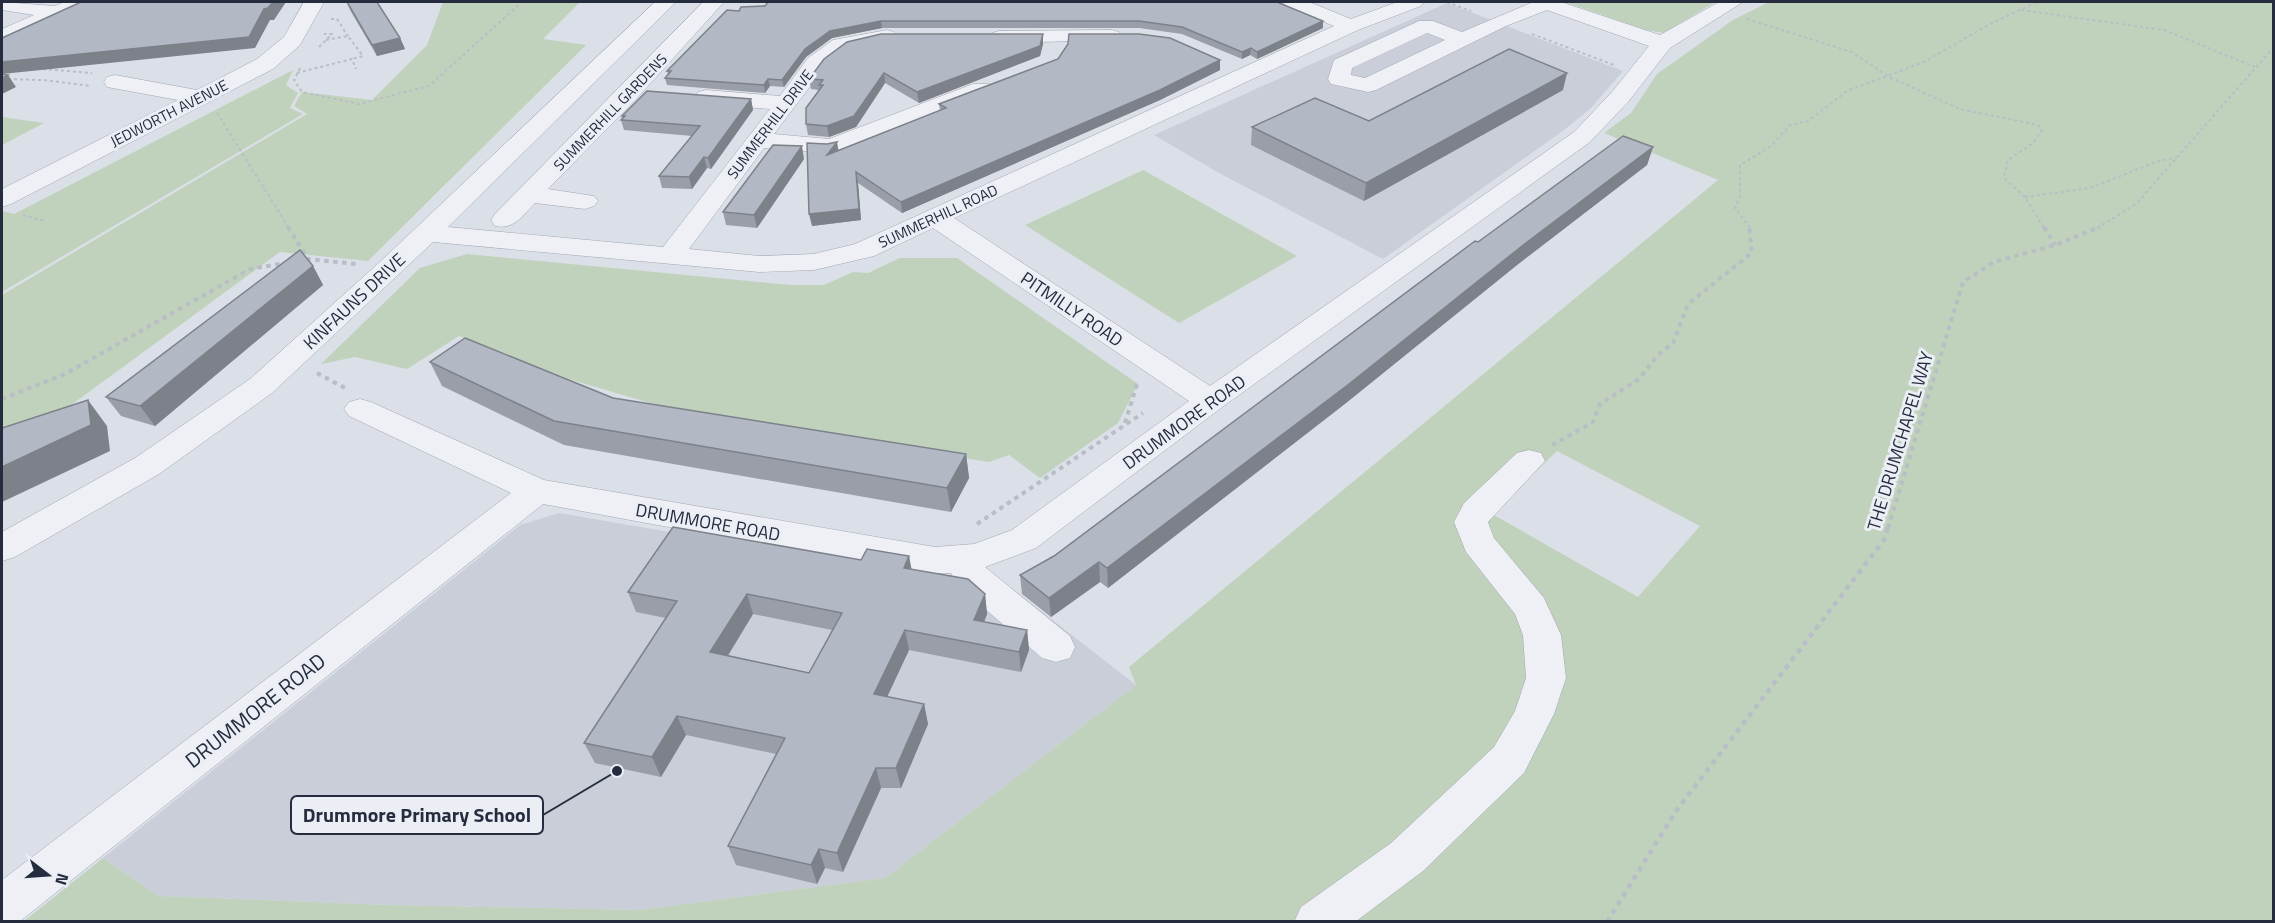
<svg xmlns="http://www.w3.org/2000/svg" width="2275" height="923" font-family="'Titillium Web',sans-serif">
	<style>
		.built { fill: #c9ced9 }
		.green { fill: #c0d2bc; fill-rule: evenodd }
		.lines { fill: none; stroke-linecap: round; stroke-linejoin: round }
		.minor-casing { stroke: #a0a6b1; stroke-width: 1 }
		.path-far2 { stroke: #b9bdc5; stroke-width: 2; stroke-dasharray: 3 3; stroke-linecap: butt }
		.path-far1 { stroke: #b9bdc5; stroke-width: 4; stroke-dasharray: 4.5 4.5; stroke-linecap: butt }
		.path { stroke: #b9bdc5; stroke-width: 4.5; stroke-dasharray: 5 5; stroke-linecap: butt }
		.minor { fill: #eef0f5; fill-rule: evenodd }
		.wall { fill: #999ea9; fill-rule: evenodd }
		.shaded-wall { fill: #7d8189 }
		.building { fill: #b2b8c4; stroke: #7d8189; stroke-width: 1.5; fill-rule: evenodd }
		.labels { text-anchor: middle; dominant-baseline: central; stroke-width: 6; stroke-linejoin: round; paint-order: stroke }
		.far-street-label { font-size: 15px; fill: #242c3e; stroke: #ebeef5 }
		.street-label { font-size: 18px; fill: #242c3e; stroke: #ebeef5 }
		.near-street-label { font-size: 21px; fill: #242c3e; stroke: #ebeef5 }
		.leader { fill: none; stroke: #242c3e; stroke-width: 2 }
		.callout-dot { fill: #242c3e; stroke: #ebeef5; stroke-width: 2 }
		.callout { fill: #ebeef5; stroke: #242c3e; stroke-width: 2 }
		.callout-label { font-size: 20px; text-anchor: middle; font-weight: bold; fill: #242c3e }
	</style>
	<rect width="100%" height="100%" fill="#dbdfe7"/>
	<g class="built">
		<polygon points="1447,3 1623,71 1591,108 1564,130 1383,259 1219,173 1154,135"/>
		<polygon points="559,513 930,577 991,572 1136,685 885,878 639,910 390,905 159,896 103,858 520,525"/>
	</g>
	<g class="green">
		<polygon points="443,2 580,2 543,39 586,45 368,261 280,252 33,433 2,445 2,295 307,114 294,106 302,92 372,100 427,45"/>
		<polygon points="1565,2 1715,2 1664,33 1646,30"/>
		<path d="M1769,2H2273V921L23,922L103,858L159,896L390,905L639,910L885,878L1136,685L1129,667L1718,180L1604,133L1631,113L1657,74L1733,20ZM1557,451L1700,526L1638,597L1492,514Z"/>
		<polygon points="293,70 286,85 298,93 290,108 303,114 2,292 2,211 14,214"/>
		<polygon points="2,117 44,123 2,145"/>
		<polygon points="1143,170 1297,256 1179,323 1025,225"/>
		<polygon points="467,254 790,285 824,285 853,272 868,273 900,258 957,258 1138,384 1118,423 1040,478 1009,455 989,462 680,412 569,379 459,336 407,369 355,357 321,364 420,268"/>
	</g>
	<g class="lines">
		<defs>
			<g id="minor">
				<polygon points="2,2 55,6 64,2 90,2 87,6 2,43 2,29 34,15 2,10"/>
				<polygon points="304,2 324,2 300,45 273,69 11,204 2,207 2,189 178,100 107,87 104,82 107,77 115,75 197,90 257,59 284,37"/>
				<path d="M655,2H676L448,227L663,247L770,109L706,104L698,102L695,97L698,92L706,90L780,96L808,58L833,40L887,30L894,32L898,36L894,40L848,50L824,68L774,134L829,139L973,84H989L992,89L989,94L852,147L829,153L764,148L689,249L759,256L814,254L855,244L1334,26L1286,6L1283,2H1309L1351,19L1397,2H1424L1421,6L1358,30L954,218L1210,386L1574,132L1612,92L1649,46L1547,10L1506,26L1376,90L1368,92L1331,84L1328,79L1334,60L1419,21H1433L1462,32L1533,2H1561L1660,35L1719,2H1743L1670,48L1628,102L1590,142L1221,408L1036,548L985,567L1070,636L1075,647L1070,658L1056,662L1042,658L956,584L951,573H920L543,504L19,922H2V880L511,493L349,416L344,409L349,402L360,399L371,402L544,480L935,547L974,544L1012,530L1189,401L933,228L874,256L814,270L759,272L433,242L272,393L159,474L15,557L2,561V532L135,458L250,379L381,261ZM1427,33L1445,40L1365,78L1351,75L1352,68Z"/>
				<path d="M703,2H724L639,96L548,189L594,196L598,201L594,206L585,209L535,203C522,216 514,230 495,226L491,220L495,214Z"/>
				<polygon points="1112,30 1119,32 1123,36 1119,40 999,43 992,41 988,37 992,33 999,31"/>
				<polygon points="1529,450 1541,453 1545,461 1488,522 1494,538 1544,598 1561,635 1566,678 1554,714 1524,773 1423,871 1355,922 1294,922 1301,907 1391,843 1494,747 1515,711 1526,678 1523,635 1515,614 1466,552 1454,522 1464,503 1517,453"/>
			</g>
		</defs>
		<use href="#minor" class="minor-casing"/>
		<g class="path-far2">
			<polyline points="1447,2 1471,11"/>
			<polyline points="2021,10 2164,30 2255,67"/>
			<polyline points="331,19 337,19 348,36"/>
			<polyline points="1747,19 1852,52 1889,77 1960,109 2038,125 2042,130 2033,143 2008,160 2004,178 2025,197 2044,228"/>
			<polyline points="1532,34 1614,65"/>
			<polyline points="326,40 348,36 363,56 352,59"/>
			<polyline points="319,47 332,34 324,34"/>
			<polyline points="300,68 294,80 302,92 359,104 429,86 522,2"/>
			<polyline points="43,69 92,73"/>
			<polyline points="297,73 352,59 356,69"/>
			<polyline points="2,79 43,80 91,86"/>
			<polyline points="217,113 289,228"/>
			<polyline points="2025,197 2090,188 2156,162 2177,157"/>
			<polyline points="23,215 45,221"/>
			<polyline points="1750,228 1735,208 1740,196 1740,165 1770,147 1790,125 1808,121 1847,91 1924,62 1990,24 2037,2"/>
			<polyline points="2097,228 2136,204 2274,47"/>
		</g>
		<g class="path-far1">
			<polyline points="288,227 308,259 356,264"/>
			<polyline points="2044,227 2055,245"/>
			<polyline points="317,373 345,388"/>
			<polyline points="2,399 65,374 250,269 286,263"/>
			<polyline points="1125,423 1137,384"/>
			<polyline points="1552,445 1593,422 1600,404 1639,379 1657,356 1673,343 1688,304 1752,253 1749,227"/>
			<polyline points="977,524 1143,413"/>
			<polyline points="1888,528 1963,282 1994,262 2055,245 2100,227"/>
		</g>
		<polyline class="path" points="1607,922 1676,811 1884,540 1888,527"/>
		<use href="#minor" class="minor"/>
	</g>
	<g class="wall">
		<polygon points="347,2 400,38 405,49 377,56 350,10"/>
		<polygon points="760,2 1277,2 1323,21 1323,28 1257,59 1250,55 1242,59 1182,34 1139,28 882,28 832,38 806,57 784,87 770,86 765,93 667,85 665,78 668,74 667,71 739,11 765,6 767,3"/>
		<polygon points="1043,34 1043,44 1040,56 919,103 885,83 856,127 829,137 808,135 806,124 819,90 811,89 809,79"/>
		<polygon points="1220,60 1220,70 1160,100 902,213 858,183 861,220 812,226 838,151 940,111 939,104"/>
		<polygon points="1563,90 1364,201 1251,145 1252,127 1369,121"/>
		<polygon points="751,99 753,110 711,169 707,168 692,189 662,188 659,176 692,136 624,130 621,120 622,118 622,116"/>
		<polygon points="1653,147 1647,165 1517,265 1346,403 1108,588 1100,582 1051,617 1022,594 1020,575 1054,556 1478,242"/>
		<polygon points="804,159 757,228 726,225 723,212"/>
		<polygon points="313,266 323,285 155,426 121,416 106,397"/>
		<polygon points="430,362 613,398 966,454 969,478 951,512 564,445 442,386"/>
		<path d="M909,556L911,569L985,594L987,614L984,622L1027,630L1029,650L1021,672L909,650L887,697L924,704L928,724L901,788H881L843,872L825,868L817,884L736,865L728,846L776,754L686,735L661,777L595,763L584,743L666,618L636,612L628,592L861,560ZM753,614L832,630L809,673L728,655Z"/>
	</g>
	<g class="shaded-wall">
		<polygon points="273,2 286,2 274,20 270,20 255,48 2,74 2,62 264,9"/>
		<polygon points="881,21 882,28 832,38 806,57 784,87 782,80 805,49 830,31"/>
		<polygon points="1323,21 1323,28 1257,59 1257,52"/>
		<polygon points="1043,34 1043,44 1040,56 919,103 917,92"/>
		<polygon points="400,38 405,49 377,56 372,45"/>
		<polygon points="1251,48 1250,55 1242,59 1242,52"/>
		<polygon points="1220,60 1220,70 1160,100 902,213 901,202"/>
		<polygon points="884,73 885,83 856,127 829,137 827,126"/>
		<polygon points="1567,73 1563,90 1364,201 1366,183"/>
		<polygon points="8,75 16,87 2,94 2,78"/>
		<polygon points="768,79 770,86 765,93 764,85"/>
		<polygon points="751,99 753,110 711,169 708,158"/>
		<polygon points="837,142 839,153 827,155"/>
		<polygon points="802,146 804,159 757,228 754,215"/>
		<polygon points="1653,147 1647,165 1517,265 1346,403 1108,588 1107,568 1522,246"/>
		<polygon points="704,157 707,168 692,189 689,177"/>
		<polygon points="856,172 858,183 861,220 812,226 809,214"/>
		<polygon points="313,266 323,285 155,426 140,406"/>
		<polygon points="88,400 107,426 110,451 19,494 2,502 2,467"/>
		<polygon points="966,454 969,478 951,512 947,488"/>
		<polygon points="909,556 913,577 904,568"/>
		<polygon points="1099,562 1100,582 1051,617 1049,598"/>
		<polygon points="747,594 753,614 718,672 710,652"/>
		<polygon points="985,594 987,614 977,640 974,620"/>
		<polygon points="905,630 909,650 879,714 874,694"/>
		<polygon points="1027,630 1029,650 1021,672 1019,652"/>
		<polygon points="924,704 928,724 901,788 896,768"/>
		<polygon points="677,716 686,735 661,777 652,757"/>
		<polygon points="876,768 881,788 843,872 837,853"/>
		<polygon points="819,849 825,868 817,884 811,865"/>
	</g>
	<g class="building">
		<polygon points="81,2 273,2 268,8 264,9 249,37 2,62 2,38"/>
		<polygon points="347,2 377,2 400,38 372,45"/>
		<polygon points="768,2 1277,2 1323,21 1257,52 1251,48 1242,52 1182,27 1139,21 881,21 830,31 805,49 782,80 768,79 764,85 665,78 671,71 667,71 727,10 739,11 741,7 765,6"/>
		<polygon points="881,34 1043,34 1040,46 917,92 884,73 854,116 827,126 806,124 806,108 823,85 819,85 823,80 809,79 824,59 847,42"/>
		<polygon points="1069,34 1139,34 1170,38 1220,60 1160,90 901,202 856,172 859,209 809,214 807,143 827,144 837,142 827,155 946,108 939,104 1058,59 1068,44"/>
		<polygon points="1509,49 1567,73 1366,183 1252,127 1315,98 1369,121"/>
		<polygon points="2,74 8,75 2,78"/>
		<polygon points="647,91 751,99 708,158 704,157 689,177 659,176 700,126 621,120 625,116 622,116"/>
		<polygon points="1623,136 1653,147 1522,246 1349,384 1107,568 1099,562 1049,598 1020,575 1054,556 1475,241 1478,242"/>
		<polygon points="773,145 802,146 754,215 723,212"/>
		<polygon points="300,250 313,266 140,406 106,397"/>
		<polygon points="465,338 613,398 966,454 947,488 554,421 430,362"/>
		<polygon points="88,400 91,425 2,467 2,428"/>
		<path d="M673,527L861,560L867,549L909,556L904,568L968,579L985,594L974,620L1027,630L1019,652L905,630L874,694L924,704L896,768H876L837,853L819,849L811,865L728,846L785,738L677,716L652,757L584,743L677,601L628,592ZM747,594L842,613L809,673L710,652Z"/>
	</g>
	<g class="labels">
		<g class="far-street-label">
			<text transform="translate(610 112) rotate(-46)">SUMMERHILL GARDENS</text>
			<text transform="translate(169 113) rotate(-27)">JEDWORTH AVENUE</text>
			<text transform="translate(770 124) rotate(-53)">SUMMERHILL DRIVE</text>
			<text transform="translate(938 216) rotate(-25)">SUMMERHILL ROAD</text>
		</g>
		<g class="street-label">
			<text transform="translate(354 301) rotate(-43)">KINFAUNS DRIVE</text>
			<text transform="translate(1072 309) rotate(34)">PITMILLY ROAD</text>
			<text transform="translate(1184 422) rotate(-36)">DRUMMORE ROAD</text>
			<text transform="translate(1900 441) rotate(-73)">THE DRUMCHAPEL WAY</text>
			<text transform="translate(708 522) rotate(10)">DRUMMORE ROAD</text>
		</g>
		<g class="near-street-label">
			<text transform="translate(255 710) rotate(-38)">DRUMMORE ROAD</text>
		</g>
	</g>
	<path class="leader" d="M617 771L543 815"/>
	<circle class="callout-dot" cx="617" cy="771" r="6"/>
	<rect class="callout" x="291" y="796" width="252" height="38" rx="6"/>
	<g class="callout-label">
		<text x="417" y="822">Drummore Primary School</text>
	</g>
	<rect width="2275" height="923" fill="none" stroke="#242c3e" stroke-width="6"/>
	<g transform="translate(48 875) rotate(107)" stroke="#ebeef5" stroke-width="4.5" paint-order="stroke">
	<path d="M0-4.5L10 22L0 15L-10 22Z" fill="#242c3e"/>
	<text y="-9" font-size="16" font-weight="bold" text-anchor="middle" fill="#242c3e">N</text>
	</g>
</svg>
